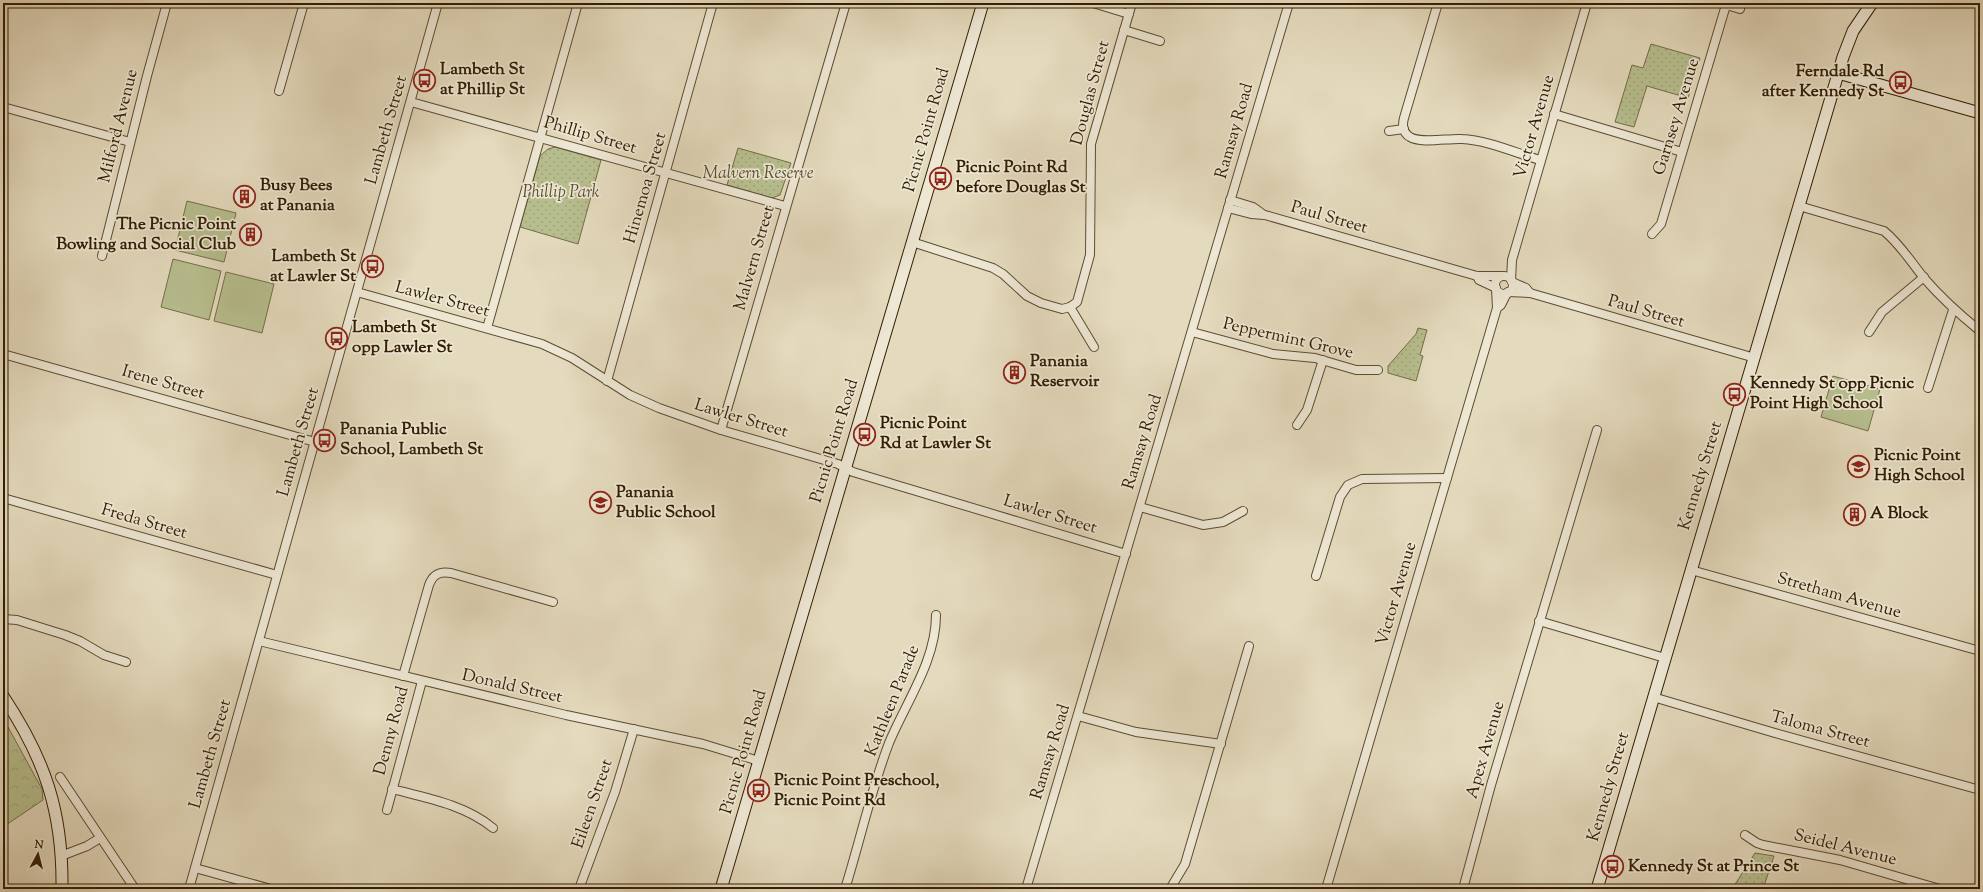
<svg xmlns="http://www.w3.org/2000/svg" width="1983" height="892" font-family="'Sorts Mill Goudy',serif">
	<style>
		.forest { fill: url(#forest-crowns); stroke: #746e48 }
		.park { fill: url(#park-dots); stroke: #746e48 }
		.garden { fill: #b7be8e; stroke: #746e48 }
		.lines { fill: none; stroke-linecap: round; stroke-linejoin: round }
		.street-casing { stroke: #5e4c31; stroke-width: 10 }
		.secondary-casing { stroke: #321d02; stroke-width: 13 }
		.street { stroke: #ede7d4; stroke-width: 8 }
		.secondary { stroke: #ede7d4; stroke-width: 11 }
		.labels { text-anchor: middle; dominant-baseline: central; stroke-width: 3.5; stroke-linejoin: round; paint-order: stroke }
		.poi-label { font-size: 17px; font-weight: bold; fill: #321d02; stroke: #ede7d4; text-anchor: start }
		.street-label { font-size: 17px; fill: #321d02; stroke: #ede7d4 }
		.park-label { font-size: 17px; font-style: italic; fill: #5a4d2c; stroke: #ede7d4 }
	</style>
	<defs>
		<pattern id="forest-crowns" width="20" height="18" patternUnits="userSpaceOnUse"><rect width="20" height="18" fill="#b7be8e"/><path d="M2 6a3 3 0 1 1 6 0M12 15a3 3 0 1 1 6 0" fill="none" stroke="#9ea379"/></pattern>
		<pattern id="park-dots" width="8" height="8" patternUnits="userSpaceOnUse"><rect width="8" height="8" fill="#b7be8e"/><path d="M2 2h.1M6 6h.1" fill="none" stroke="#9ea379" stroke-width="1.8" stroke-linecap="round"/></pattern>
	</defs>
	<rect width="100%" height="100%" fill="#e4dabd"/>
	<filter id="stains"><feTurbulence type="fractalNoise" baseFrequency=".005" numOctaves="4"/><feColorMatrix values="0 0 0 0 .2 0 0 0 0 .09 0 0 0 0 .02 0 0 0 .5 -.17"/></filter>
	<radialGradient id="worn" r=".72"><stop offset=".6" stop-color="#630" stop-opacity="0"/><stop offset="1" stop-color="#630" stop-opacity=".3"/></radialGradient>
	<polygon class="forest" points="8,727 42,789 43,800 3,827 3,730"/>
	<g class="park">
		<polygon points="1651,44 1700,58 1688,98 1647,86 1634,127 1615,122 1632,65 1643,68"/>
		<polygon points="555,147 601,160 578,244 520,227 540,156 548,149"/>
		<polygon points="738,148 791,163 780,195 772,198 727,185"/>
		<polygon points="1418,328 1427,330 1420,355 1423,356 1416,381 1388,373 1388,366 1416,334"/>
		<polygon points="1755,853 1774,856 1763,889 1746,889 1734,886"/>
	</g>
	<g class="garden">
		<polygon points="187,201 236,213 224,262 175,250"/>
		<polygon points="173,259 221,271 209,320 161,307"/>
		<polygon points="226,272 274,284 262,333 214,321"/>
		<polygon points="1833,376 1880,389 1868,431 1821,417"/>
	</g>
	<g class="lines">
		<defs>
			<g id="street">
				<polyline points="1093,3 1129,14"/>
				<path d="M1438,3L1404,118C1402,125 1403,133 1410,137C1421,144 1449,138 1462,139C1487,140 1516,153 1540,160"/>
				<polyline points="1720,3 1740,9"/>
				<polyline points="1124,30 1160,41"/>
				<polyline points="279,91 304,3"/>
				<polyline points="411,102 785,206"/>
				<polyline points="3,107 130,142"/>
				<polyline points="1554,114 1682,152"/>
				<polyline points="1389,131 1404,129"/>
				<polyline points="1230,200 1253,207 1264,215"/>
				<path d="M1799,206L1884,231C1900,244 1911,262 1924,278C1942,299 1959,314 1980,331"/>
				<polyline points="1228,208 1251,214 1265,215 1477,276 1501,276"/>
				<polyline points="1652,234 1661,224 1726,5"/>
				<polyline points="912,242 993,268 1003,274 1027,296 1041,303 1062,309 1070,307 1077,302 1090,255 1091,144 1132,3"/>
				<polyline points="102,256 147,76 167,3"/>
				<polyline points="1477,276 1479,280 1496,288"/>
				<circle cx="1504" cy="285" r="9"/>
				<polyline points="1511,280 1512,260 1587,3"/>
				<polyline points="1512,282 1526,288 1530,293"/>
				<polyline points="1496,289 1497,308"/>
				<polyline points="357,292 542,344 572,358 630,395 659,408 721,430 838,464 853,472 1126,554"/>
				<polyline points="1508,292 1530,293 1755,358"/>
				<polyline points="1070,307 1094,347"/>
				<polyline points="487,328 578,3"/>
				<polyline points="1192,332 1273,354 1315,358 1356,370 1378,370"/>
				<polyline points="1869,332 1882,312 1924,277"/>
				<polyline points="3,354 315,442"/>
				<polyline points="607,381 713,3"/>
				<polyline points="1928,388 1953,310"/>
				<polyline points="1297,425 1307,410 1323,360"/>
				<polyline points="721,430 846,3"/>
				<polyline points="3,498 277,575"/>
				<polyline points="1140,507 1203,525 1223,522 1243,511"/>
				<polyline points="1691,570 1980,651"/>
				<polyline points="1316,576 1340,497 1348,485 1362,479 1447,478"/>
				<polyline points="3,619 17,620 65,635 80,641 104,655 126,662"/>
				<polyline points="1539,621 1665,658"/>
				<polyline points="259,641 566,715 703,744 759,761"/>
				<path d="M403,676L429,585C433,574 440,571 451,573L553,602"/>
				<polyline points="1653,697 1775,733 1980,790"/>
				<polyline points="1078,716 1136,732 1221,744"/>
				<polyline points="60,777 135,889"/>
				<path d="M392,789C427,798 465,805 493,828"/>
				<polyline points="387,810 422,681"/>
				<polyline points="1745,835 1757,843 1763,845 1840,860 1940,889"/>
				<polyline points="61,856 87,846 100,838"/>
				<polyline points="195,868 271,889"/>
				<polyline points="189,889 438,3"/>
				<polyline points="579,889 615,792 634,729"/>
				<path d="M845,889C860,841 871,790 889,743C906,702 936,661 936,615"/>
				<polyline points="1026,889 1289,3"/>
				<polyline points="1170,889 1185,864 1249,646"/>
				<polyline points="1326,889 1497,308 1501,305 1507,293"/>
				<polyline points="1463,889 1491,785 1597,430"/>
			</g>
			<g id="secondary">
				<polyline points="1838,73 1980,113"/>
				<path d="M3,696C45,759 63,812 62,889"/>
				<polyline points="721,889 983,3"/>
				<polyline points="1597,889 1843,57 1853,31 1872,3"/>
			</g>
		</defs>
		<use href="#street" class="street-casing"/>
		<use href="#secondary" class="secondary-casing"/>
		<use href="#street" class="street"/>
		<use href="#secondary" class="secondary"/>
	</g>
	<defs>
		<symbol id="bus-ring" viewBox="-11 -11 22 22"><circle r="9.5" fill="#ede7d4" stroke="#8f2418" stroke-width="1.5"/><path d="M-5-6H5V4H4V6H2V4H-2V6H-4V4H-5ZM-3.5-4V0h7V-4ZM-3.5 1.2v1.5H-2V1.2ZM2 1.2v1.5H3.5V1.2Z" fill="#8f2418"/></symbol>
		<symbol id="building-ring" viewBox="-11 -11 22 22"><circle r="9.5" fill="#ede7d4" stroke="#8f2418" stroke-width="1.5"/><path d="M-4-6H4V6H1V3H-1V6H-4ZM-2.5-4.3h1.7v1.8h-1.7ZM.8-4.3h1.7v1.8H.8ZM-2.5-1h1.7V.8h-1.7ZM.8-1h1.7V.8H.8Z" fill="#8f2418"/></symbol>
		<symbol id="school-ring" viewBox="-11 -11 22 22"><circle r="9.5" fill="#ede7d4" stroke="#8f2418" stroke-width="1.5"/><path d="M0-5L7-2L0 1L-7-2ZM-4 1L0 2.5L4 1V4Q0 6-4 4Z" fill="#8f2418"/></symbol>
	</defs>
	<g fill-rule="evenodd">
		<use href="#bus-ring" x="412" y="68" width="25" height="25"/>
		<use href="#bus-ring" x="1888" y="70" width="25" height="25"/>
		<use href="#bus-ring" x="928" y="166" width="25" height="25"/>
		<use href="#building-ring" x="232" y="184" width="25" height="25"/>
		<use href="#building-ring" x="238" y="222" width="25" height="25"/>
		<use href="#bus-ring" x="360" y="254" width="25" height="25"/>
		<use href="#bus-ring" x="324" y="326" width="25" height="25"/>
		<use href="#building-ring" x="1002" y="360" width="25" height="25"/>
		<use href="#bus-ring" x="1722" y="382" width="25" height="25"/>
		<use href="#bus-ring" x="852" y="422" width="25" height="25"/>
		<use href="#bus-ring" x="312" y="428" width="25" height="25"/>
		<use href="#school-ring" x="1846" y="454" width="25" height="25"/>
		<use href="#school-ring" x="588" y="490" width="25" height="25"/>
		<use href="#building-ring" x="1842" y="502" width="25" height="25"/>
		<use href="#bus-ring" x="746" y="778" width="25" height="25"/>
		<use href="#bus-ring" x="1600" y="854" width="25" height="25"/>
	</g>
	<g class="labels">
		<g class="poi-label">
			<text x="440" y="70">Lambeth St<tspan x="440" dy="20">at Phillip St</tspan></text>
			<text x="1884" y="72" text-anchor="end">Ferndale Rd<tspan x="1884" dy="20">after Kennedy St</tspan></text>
			<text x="956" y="168">Picnic Point Rd<tspan x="956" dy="20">before Douglas St</tspan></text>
			<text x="260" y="186">Busy Bees<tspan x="260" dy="20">at Panania</tspan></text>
			<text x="236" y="225" text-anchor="end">The Picnic Point<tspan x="236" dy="20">Bowling and Social Club</tspan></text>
			<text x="356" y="257" text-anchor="end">Lambeth St<tspan x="356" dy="20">at Lawler St</tspan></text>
			<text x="352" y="328">Lambeth St<tspan x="352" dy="20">opp Lawler St</tspan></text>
			<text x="1030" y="362">Panania<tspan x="1030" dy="20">Reservoir</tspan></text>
			<text x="1750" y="384">Kennedy St opp Picnic<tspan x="1750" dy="20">Point High School</tspan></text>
			<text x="880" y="424">Picnic Point<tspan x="880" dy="20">Rd at Lawler St</tspan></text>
			<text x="340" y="430">Panania Public<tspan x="340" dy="20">School, Lambeth St</tspan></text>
			<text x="1874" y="456">Picnic Point<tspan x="1874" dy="20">High School</tspan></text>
			<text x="616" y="493">Panania<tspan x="616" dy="20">Public School</tspan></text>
			<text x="1870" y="514">A Block</text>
			<text x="774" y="781">Picnic Point Preschool,<tspan x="774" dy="20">Picnic Point Rd</tspan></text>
			<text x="1628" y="867">Kennedy St at Prince St</text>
		</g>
		<g class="street-label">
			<text transform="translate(1091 93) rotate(-75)">Douglas Street</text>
			<text transform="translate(1677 117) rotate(-73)">Garnsey Avenue</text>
			<text transform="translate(119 126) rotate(-76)">Milford Avenue</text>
			<text transform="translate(1535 127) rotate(-74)">Victor Avenue</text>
			<text transform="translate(387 130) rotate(-74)">Lambeth Street</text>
			<text transform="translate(927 130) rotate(-74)">Picnic Point Road</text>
			<text transform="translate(1235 131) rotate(-74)">Ramsay Road</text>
			<text transform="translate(590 136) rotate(16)">Phillip Street</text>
			<text transform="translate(646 188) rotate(-74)">Hinemoa Street</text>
			<text transform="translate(1329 218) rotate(16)">Paul Street</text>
			<text transform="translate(755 258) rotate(-74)">Malvern Street</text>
			<text transform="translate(442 300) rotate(15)">Lawler Street</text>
			<text transform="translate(1646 312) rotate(16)">Paul Street</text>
			<text transform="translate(1288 339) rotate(13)">Peppermint Grove</text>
			<text transform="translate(163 383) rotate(16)">Irene Street</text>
			<text transform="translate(741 419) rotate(17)">Lawler Street</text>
			<text transform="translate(835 441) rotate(-73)">Picnic Point Road</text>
			<text transform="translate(299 442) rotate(-74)">Lambeth Street</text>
			<text transform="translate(1143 442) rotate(-73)">Ramsay Road</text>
			<text transform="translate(1701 476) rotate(-73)">Kennedy Street</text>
			<text transform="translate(1050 515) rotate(17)">Lawler Street</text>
			<text transform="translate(144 522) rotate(16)">Freda Street</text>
			<text transform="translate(1397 594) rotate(-74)">Victor Avenue</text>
			<text transform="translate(1839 596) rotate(16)">Stretham Avenue</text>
			<text transform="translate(512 687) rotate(13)">Donald Street</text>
			<text transform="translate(893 701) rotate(-68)">Kathleen Parade</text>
			<text transform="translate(1820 730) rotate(15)">Taloma Street</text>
			<text transform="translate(392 731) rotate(-75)">Denny Road</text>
			<text transform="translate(1486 750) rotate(-74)">Apex Avenue</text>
			<text transform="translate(744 752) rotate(-74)">Picnic Point Road</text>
			<text transform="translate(1051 752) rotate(-73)">Ramsay Road</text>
			<text transform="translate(211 754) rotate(-74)">Lambeth Street</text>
			<text transform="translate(1609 787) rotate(-74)">Kennedy Street</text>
			<text transform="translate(593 804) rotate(-71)">Eileen Street</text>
			<text transform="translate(1845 848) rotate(14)">Seidel Avenue</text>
		</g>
		<g class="park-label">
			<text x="758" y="174">Malvern Reserve</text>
			<text x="561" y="193">Phillip Park</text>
		</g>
	</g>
	<rect width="1983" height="892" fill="none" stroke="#e4dabd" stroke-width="16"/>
	<rect x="4" y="4" width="1975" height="884" fill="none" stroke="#321d02" stroke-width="2"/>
	<rect x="8" y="8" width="1967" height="876" fill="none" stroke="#321d02"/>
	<g transform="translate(38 854) rotate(7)" stroke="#ede7d4" stroke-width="3" paint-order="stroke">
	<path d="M0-3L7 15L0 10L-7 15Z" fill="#321d02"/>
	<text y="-6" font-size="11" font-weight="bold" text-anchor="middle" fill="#321d02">N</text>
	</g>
	<rect width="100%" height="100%" filter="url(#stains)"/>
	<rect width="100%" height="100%" fill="url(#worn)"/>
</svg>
